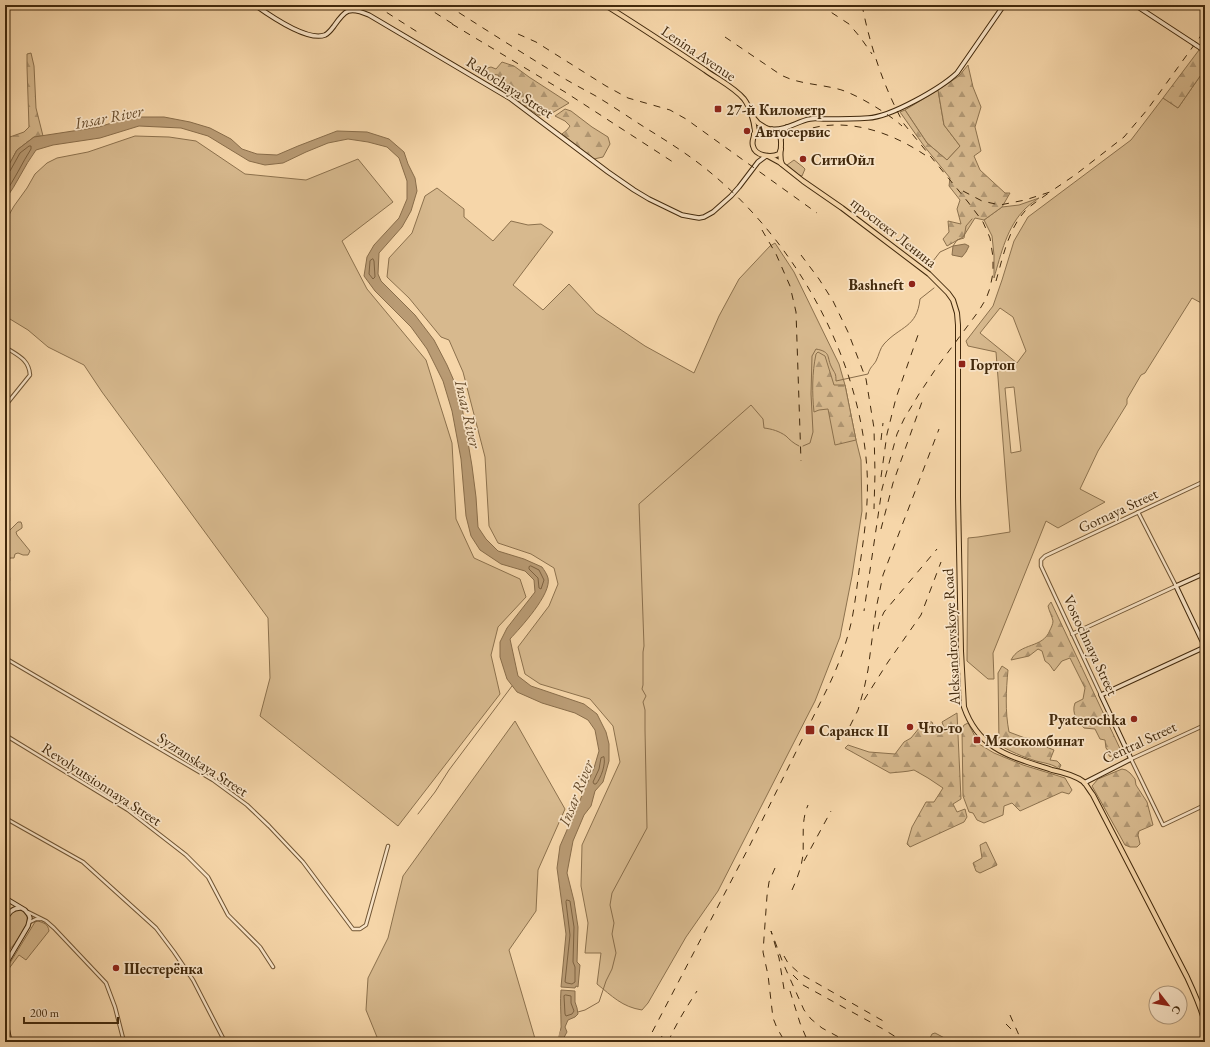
<svg xmlns="http://www.w3.org/2000/svg" width="1210" height="1047" font-family="'EB Garamond',serif">
	<style>
		.green { fill: #d7b98e; stroke: #8c714d; fill-rule: evenodd }
		.forest { fill: url(#forest-firs); stroke: #8c714d }
		.water { fill: #b99b74; stroke: #896d4a }
		.lines { fill: none; stroke-linecap: round; stroke-linejoin: round }
		.shore { stroke: #7e6240; stroke-width: 1 }
		.stream { stroke: #896d4a; stroke-width: 1 }
		.river { stroke: #b99b74; stroke-width: 5.5 }
		.street-casing { stroke: #6f5433; stroke-width: 4.5 }
		.secondary-casing { stroke: #42290c; stroke-width: 5.5 }
		.primary-casing { stroke: #42290c; stroke-width: 6 }
		.street { stroke: #f9e4c7; stroke-width: 2.5 }
		.secondary { stroke: #f9e4c7; stroke-width: 3.5 }
		.primary { stroke: #f6d6a9; stroke-width: 4 }
		.rail { stroke: #42290c; stroke-width: 1; stroke-dasharray: 7 7; stroke-linecap: butt }
		.secondary-bridge-casing { stroke: #42290c; stroke-width: 5.5; stroke-linecap: butt }
		.secondary-bridge { stroke: #f9e4c7; stroke-width: 3.5 }
		.poi-dot { fill: #8f2418; stroke: #f9e4c7; stroke-width: 1.5 }
		.labels { text-anchor: middle; dominant-baseline: central; stroke-width: 3.5; stroke-linejoin: round; paint-order: stroke }
		.street-label { font-size: 15px; fill: #42290c; stroke: #f9e4c7 }
		.poi-label { font-size: 15px; font-weight: bold; fill: #42290c; stroke: #f9e4c7; text-anchor: start }
		.water-label { font-size: 16px; font-style: italic; fill: #664b2b; stroke: #f9e4c7 }
	</style>
	<defs>
		<pattern id="forest-firs" width="22" height="20" patternUnits="userSpaceOnUse"><rect width="22" height="20" fill="#d7b98e"/><path d="M5 1l3.5 6h-7zM16 11l3.5 6h-7z" fill="#b09672"/></pattern>
	</defs>
	<rect width="100%" height="100%" fill="#f6d6a9"/>
	<filter id="stains"><feTurbulence type="fractalNoise" baseFrequency=".005" numOctaves="4"/><feColorMatrix values="0 0 0 0 .2 0 0 0 0 .09 0 0 0 0 .02 0 0 0 .5 -.17"/></filter>
	<radialGradient id="worn" r=".72"><stop offset=".6" stop-color="#630" stop-opacity="0"/><stop offset="1" stop-color="#630" stop-opacity=".3"/></radialGradient>
	<g class="green">
		<path d="M1205,69V305L1192,298L1145,373L1141,375L1127,399V404L1098,451L1080,489L1105,502L1058,528L1046,521L993,653L994,679H988L967,661L968,538L978,537L1010,532L996,352L968,346L966,341L993,306L1002,280L1014,241L1028,217L1131,140L1163,98L1178,108ZM1000,308L1013,317L1026,351L1017,363L980,333ZM1014,387L1021,451L1011,453L1005,388Z"/>
		<polygon points="938,90 944,125 960,146 947,160 927,143 905,110"/>
		<polygon points="135,136 169,137 196,141 245,174 306,180 358,159 393,202 342,241 367,289 426,360 452,443 456,519 474,558 520,579 526,597 498,627 491,655 500,694 398,826 260,716 270,678 268,618 102,392 84,365 48,347 28,330 5,316 5,222 14,206 27,188 35,174 47,163 57,158 88,152"/>
		<polygon points="794,160 803,167 805,169 802,176 799,175 787,165"/>
		<path d="M437,188L464,209V217L493,241L511,221L528,225L541,224L553,232L513,285L543,310L569,284L596,313L645,346L694,373L719,316L739,279L770,246L775,243L794,272L839,364L845,385L856,440L861,460L862,511L852,576L840,637L815,701L718,891L686,937L648,1003L642,1010C622,1007 612,996 597,984L601,953H585L588,923L581,886L582,845L620,762L613,726L590,699L540,684L525,674L518,647L549,606L558,584L554,568L531,554L498,543L489,526L485,457L463,372L449,340L441,337L409,298L387,277L389,258L412,233L425,196Z"/>
		<path d="M1039,198C1035,201 1030,204 1026,208C1007,226 1001,254 994,278V255L992,236L984,220L1002,207L1019,205Z"/>
		<path d="M18,522H21L22,525V528L16,532L17,535L30,551L28,555H23L18,553L15,554L14,558H10L6,570C12,577 10,584 5,591V535Z"/>
		<polygon points="515,721 565,809 538,870 536,911 509,950 536,1042 391,1042 389,1039 379,1042 366,1010 368,978 388,938 403,876"/>
		<path d="M17,910C25,910 28,915 27,923C22,931 14,949 5,952C5,940 2,914 17,910Z"/>
		<path d="M38,921C44,923 48,924 49,931L26,960L19,955L5,974V971L35,922Z"/>
		<polygon points="935,1033 937,1034 952,1042 928,1042 932,1034"/>
	</g>
	<g class="forest">
		<polygon points="1205,42 1205,69 1178,108 1163,98"/>
		<polygon points="31,53 34,66 36,108 43,136 34,137 17,150 5,172 5,141 7,138 24,132 29,127 27,67 27,54"/>
		<polygon points="502,62 514,66 529,77 569,103 547,116 538,115 515,99 496,87 501,83 498,75 491,74 484,69 491,67 496,69"/>
		<polygon points="968,65 973,87 981,107 975,127 981,151 974,156 980,170 1005,193 1010,193 1002,207 984,220 975,218 963,237 947,246 943,239 949,232 948,221 961,224 957,209 960,200 949,186 950,178 924,146 900,112 905,110 927,143 947,160 960,146 944,125 938,90 959,76"/>
		<polygon points="565,109 571,111 592,127 608,137 610,144 603,157 594,159 562,134 567,130 570,126 565,121 555,116"/>
		<path d="M818,352L825,356L834,385H845L856,440L835,445L828,409L819,410L814,412C812,393 812,373 816,354Z"/>
		<path d="M1051,602L1123,755C1118,758 1115,758 1109,756V752L1106,748L1105,740L1100,739L1095,729L1084,728C1078,721 1071,714 1075,703L1083,699L1085,688L1070,658L1062,661L1054,671L1049,664L1045,661L1042,651L1038,649L1029,656L1011,660C1020,642 1043,649 1050,630C1051,628 1053,624 1053,621C1052,616 1049,611 1048,606Z"/>
		<path d="M1002,666L1008,670C1006,691 1005,711 1009,732L1025,738L1036,739L1044,746L1054,750L1050,760L1057,761L1061,765L1059,769C1053,764 1044,763 1036,761C1026,758 1006,750 999,744L998,673Z"/>
		<path d="M957,713L961,799L953,804L957,812L965,809L967,817L964,822L910,847L907,844L912,827L926,802H934L943,788L928,778L914,770C906,772 898,772 890,773L845,748L848,745L869,752L895,754L904,742L911,738L924,722H932L936,732L945,730L942,722Z"/>
		<polygon points="968,723 979,744 994,753 1023,765 1065,778 1072,790 1069,794 1062,792 1020,811 1012,803 1004,806 1003,815 984,823 977,820 973,813 969,812 963,796 962,729 964,725"/>
		<polygon points="1122,769 1126,770 1130,773 1135,779 1136,785 1147,802 1153,825 1139,831 1138,835 1140,844 1137,847 1130,847 1125,845 1100,800 1092,786 1098,779"/>
		<polygon points="986,842 997,865 980,873 976,871 973,863 982,858 980,845"/>
	</g>
	<g class="water">
		<path d="M130,117H164L190,122L210,128L231,139L242,149L257,154L277,155L298,146L337,131L367,132L389,139L404,152L408,164L415,178L417,191L411,211L402,227L379,253L378,274L381,281L415,315L434,340L447,365L458,390L461,401L472,466L476,497L478,527L486,539L498,551L524,559L542,567C544,570 547,574 548,578C552,594 520,628 510,639L518,676L531,686L584,704L597,714L606,732L609,744V761L603,782L595,791L591,806L584,815L573,841L567,873L574,901L578,927L577,962L580,965L578,987L576,986L575,988L561,987L566,934L557,868L560,846L594,768L599,751L595,730L588,720L575,713L542,703L517,692L507,679L500,657V642L507,628L535,592L534,580L525,571L501,564L480,550L471,536L466,516L461,459L452,411L443,381L427,349L411,327L375,291L364,276L367,257L374,245L399,218L407,199V181L399,158L387,147L368,142L348,139L328,143L306,152L283,163L265,165L249,161L208,136L181,128L139,126L100,138L53,145L36,150C24,166 17,184 5,200V172L17,150L34,137L99,127Z"/>
		<polygon points="965,244 969,246 966,252 962,257 952,255 953,246"/>
		<path d="M561,990L575,991V1002L577,1008L578,1014L575,1017L568,1020L565,1027L567,1032L562,1041L559,1039C559,1034 562,1028 561,1023C561,1012 560,1002 561,990Z"/>
	</g>
	<g class="lines">
		<g class="shore">
			<path d="M5,173L10,171L20,153L29,146H31V149C22,163 15,179 5,193"/>
			<polygon points="373,259 374,261 375,277 373,279 369,274 370,261"/>
			<polygon points="531,566 539,570 544,580 541,589 539,588 538,578 529,569 529,567"/>
			<path d="M604,757C606,764 601,778 596,784H594L593,782L599,769L601,758Z"/>
			<polygon points="567,900 570,901 574,927 573,962 575,967 575,982 572,984 567,983 565,982 570,935 566,902"/>
			<polygon points="566,995 571,996 571,1003 574,1011 572,1014 566,1016 565,1014 564,996"/>
		</g>
		<g class="stream">
			<polyline points="930,265 940,252 953,246 957,240 964,238 966,226 972,219"/>
			<path d="M803,446L810,443L813,432L811,394L812,356L816,349C832,352 826,357 832,368C835,374 836,373 836,381L868,374C870,367 873,366 876,361C879,355 880,348 884,344C900,326 917,328 920,299L934,288"/>
			<polyline points="418,814 435,792 449,770 512,686"/>
			<path d="M578,1012L585,1010L599,1002L606,981L612,969L616,953L612,934L614,923L610,905L612,893L647,828L645,730V710L643,702L646,696L642,689L643,685V652L644,646L639,504L751,405L763,419L764,428C772,429 779,431 786,436C790,440 793,443 799,446"/>
		</g>
		<polyline class="river" points="560,1042 562,1033"/>
		<defs>
			<g id="street">
				<path d="M5,347C17,355 29,359 30,375L5,406"/>
				<polyline points="1072,634 1176,586 1138,512"/>
				<polyline points="5,658 213,780 247,805 269,826 303,862 353,929 360,929 366,925 388,846"/>
				<polyline points="1101,695 1041,566 1041,560 1045,556 1205,481"/>
				<polyline points="1205,725 1131,759 1163,825 1205,805"/>
				<polyline points="5,735 128,810 186,855 208,877 228,915 260,947 273,967"/>
				<polyline points="5,818 83,862 156,928 174,952 193,980 225,1042"/>
				<polyline points="28,912 46,921 54,928 106,983 115,1007 124,1042"/>
				<polyline points="30,922 36,919 41,919"/>
			</g>
			<g id="secondary">
				<path d="M255,5C269,15 307,42 325,35C329,33 331,30 334,26C345,10 349,6 369,15L511,99L608,172L634,190L649,199L682,215L693,217L699,218L704,217L713,212L731,196L739,187L758,162L766,156"/>
				<polyline points="1135,5 1193,43"/>
				<polyline points="1196,45 1205,51"/>
				<path d="M772,129C785,131 798,121 810,119C815,118 821,119 825,119C840,119 854,119 868,118C891,117 941,88 957,73L1004,5"/>
				<polyline points="781,139 784,131 787,127"/>
				<polyline points="1205,573 1176,586 1205,647"/>
				<polyline points="1084,783 1131,759 1101,695 1205,647"/>
				<polyline points="5,898 25,910 29,915 30,918 28,926 5,965"/>
				<polyline points="5,904 7,908 8,914"/>
				<path d="M5,920C9,913 12,908 20,908"/>
				<polyline points="5,1019 10,1042"/>
			</g>
			<g id="primary">
				<path d="M605,5C639,26 672,48 705,70C717,79 734,87 744,99C750,107 754,121 755,131C755,136 751,140 753,146C755,156 771,158 779,154L781,149"/>
				<polyline points="752,116 758,123 766,128"/>
				<path d="M754,134C758,130 762,127 769,129C790,133 776,152 782,164"/>
				<path d="M768,156L779,162L803,181L842,208L929,274L948,293L953,300L957,313L958,325V497L961,651L964,707C979,751 1013,757 1052,770C1062,772 1076,776 1084,782C1087,786 1090,791 1093,795L1187,977C1194,992 1201,1007 1205,1023"/>
			</g>
		</defs>
		<use href="#street" class="street-casing"/>
		<use href="#secondary" class="secondary-casing"/>
		<use href="#primary" class="primary-casing"/>
		<use href="#street" class="street"/>
		<use href="#secondary" class="secondary"/>
		<use href="#primary" class="primary"/>
		<g class="rail">
			<polyline points="375,5 419,33"/>
			<polyline points="423,5 456,26"/>
			<path d="M447,5C483,28 519,51 555,73C568,81 581,88 594,95C613,106 631,119 649,130C670,143 692,157 711,173C797,244 860,358 867,470C869,504 864,537 859,571C857,587 855,603 852,619C847,642 839,664 829,685L750,845L647,1042"/>
			<polyline points="820,5 849,24 860,37 872,54"/>
			<path d="M862,5C870,46 884,88 904,124L968,202L983,222L990,238L993,257V273L990,288L986,299L978,312L937,367L919,394L904,419L897,434L882,489L864,611"/>
			<polyline points="452,24 565,92 676,164"/>
			<polyline points="518,34 536,42 606,86 628,98 670,110 686,119 817,213"/>
			<path d="M725,37L781,75C798,84 819,84 838,89C855,93 889,114 902,126"/>
			<path d="M786,136C797,132 810,128 822,126C859,121 895,135 925,155"/>
			<polyline points="963,191 982,201 1000,205 1025,200 1050,192 1075,175 1124,137 1147,110 1205,30"/>
			<polyline points="762,230 776,254 790,286 796,312 801,461"/>
			<polyline points="801,255 819,279 833,301 848,332 866,379 874,428 875,473 874,509"/>
			<path d="M996,281C1003,257 1008,230 1025,211C1032,204 1042,198 1050,192"/>
			<polyline points="881,440 883,423"/>
			<polyline points="881,477 887,434 896,398 918,335"/>
			<polyline points="881,529 893,483 923,399"/>
			<polyline points="878,629 880,621 884,612 937,549"/>
			<polyline points="864,700 888,662 921,615 941,562"/>
			<polyline points="850,726 858,710 864,689 868,670 876,609 883,575 939,429"/>
			<polyline points="804,861 831,811"/>
			<polyline points="775,868 769,882 767,896 763,952 768,975 773,1018 777,1028 785,1042"/>
			<path d="M792,890C797,879 802,866 803,854C804,837 801,821 808,805"/>
			<polyline points="784,956 788,963 799,973 885,1022"/>
			<polyline points="793,975 803,985 883,1029 904,1042"/>
			<polyline points="784,989 779,958 771,931 783,963 804,1010 811,1019 822,1028 846,1041"/>
			<polyline points="790,991 800,1023 808,1042"/>
			<polyline points="1010,1015 1022,1042"/>
			<polyline points="1006,1024 1016,1034"/>
			<polyline points="659,1042 662,1036"/>
			<path d="M668,1042C676,1024 686,1008 697,991"/>
		</g>
		<defs>
			<polyline id="secondary-bridge" points="1193,43 1196,45"/>
		</defs>
		<use href="#secondary-bridge" class="secondary-bridge-casing"/>
		<use href="#secondary-bridge" class="secondary-bridge"/>
	</g>
	<g class="poi-dot">
		<rect x="714" y="105" width="8" height="8" rx="2"/>
		<circle cx="747" cy="131" r="4"/>
		<circle cx="803" cy="159" r="4"/>
		<circle cx="912" cy="284" r="4"/>
		<rect x="958" y="360" width="8" height="8" rx="2"/>
		<circle cx="1134" cy="719" r="4"/>
		<circle cx="910" cy="727" r="4"/>
		<rect x="805" y="725" width="10" height="10" rx="2"/>
		<rect x="973" y="736" width="8" height="8" rx="2"/>
		<circle cx="116" cy="968" r="4"/>
	</g>
	<g class="labels">
		<g class="street-label">
			<text transform="translate(699 53) rotate(34)">Lenina Avenue</text>
			<text transform="translate(510 87) rotate(33)">Rabochaya Street</text>
			<text transform="translate(894 232) rotate(38)">проспект Ленина</text>
			<text transform="translate(1118 510) rotate(-25)">Gornaya Street</text>
			<text transform="translate(951 637) rotate(-93)">Aleksandrovskoye Road</text>
			<text transform="translate(1091 645) rotate(65)">Vostochnaya Street</text>
			<text transform="translate(1139 742) rotate(-25)">Central Street</text>
			<text transform="translate(203 764) rotate(33)">Syzranskaya Street</text>
			<text transform="translate(102 784) rotate(33)">Revolyutsionnaya Street</text>
		</g>
		<g class="poi-label">
			<text x="726" y="109">27-й Километр</text>
			<text x="755" y="131">Автосервис</text>
			<text x="811" y="159">СитиОйл</text>
			<text x="904" y="284" text-anchor="end">Bashneft</text>
			<text x="970" y="364">Гортоп</text>
			<text x="1126" y="719" text-anchor="end">Pyaterochka</text>
			<text x="918" y="727">Что-то</text>
			<text x="819" y="730">Саранск II</text>
			<text x="985" y="740">Мясокомбинат</text>
			<text x="124" y="968">Шестерёнка</text>
		</g>
		<g class="water-label">
			<text transform="translate(109 117) rotate(-11)">Insar River</text>
			<text transform="translate(468 414) rotate(77)">Insar River</text>
			<text transform="translate(576 793) rotate(-68)">Insar River</text>
		</g>
	</g>
	<rect width="1210" height="1047" fill="none" stroke="#f6d6a9" stroke-width="20"/>
	<rect x="6" y="6" width="1198" height="1035" fill="none" stroke="#42290c" stroke-width="2"/>
	<rect x="10" y="10" width="1190" height="1027" fill="none" stroke="#42290c"/>
	<g transform="translate(1168 1005) rotate(121)"><circle r="19" fill="#f9e4c7" stroke="#b0997c"/>
	<path d="M0-3L7 15L0 10L-7 15Z" fill="#8f2418"/>
	<text y="-6" font-size="11" font-weight="bold" text-anchor="middle" fill="#42290c">С</text>
	</g>
	<path d="M24 1017v6h94v-6" fill="none" stroke="#42290c" stroke-width="2"/>
	<text x="30" y="1017" font-size="12" fill="#42290c" stroke="#f9e4c7" stroke-width="3" paint-order="stroke">200 m</text>
	<rect width="100%" height="100%" filter="url(#stains)"/>
	<rect width="100%" height="100%" fill="url(#worn)"/>
</svg>
